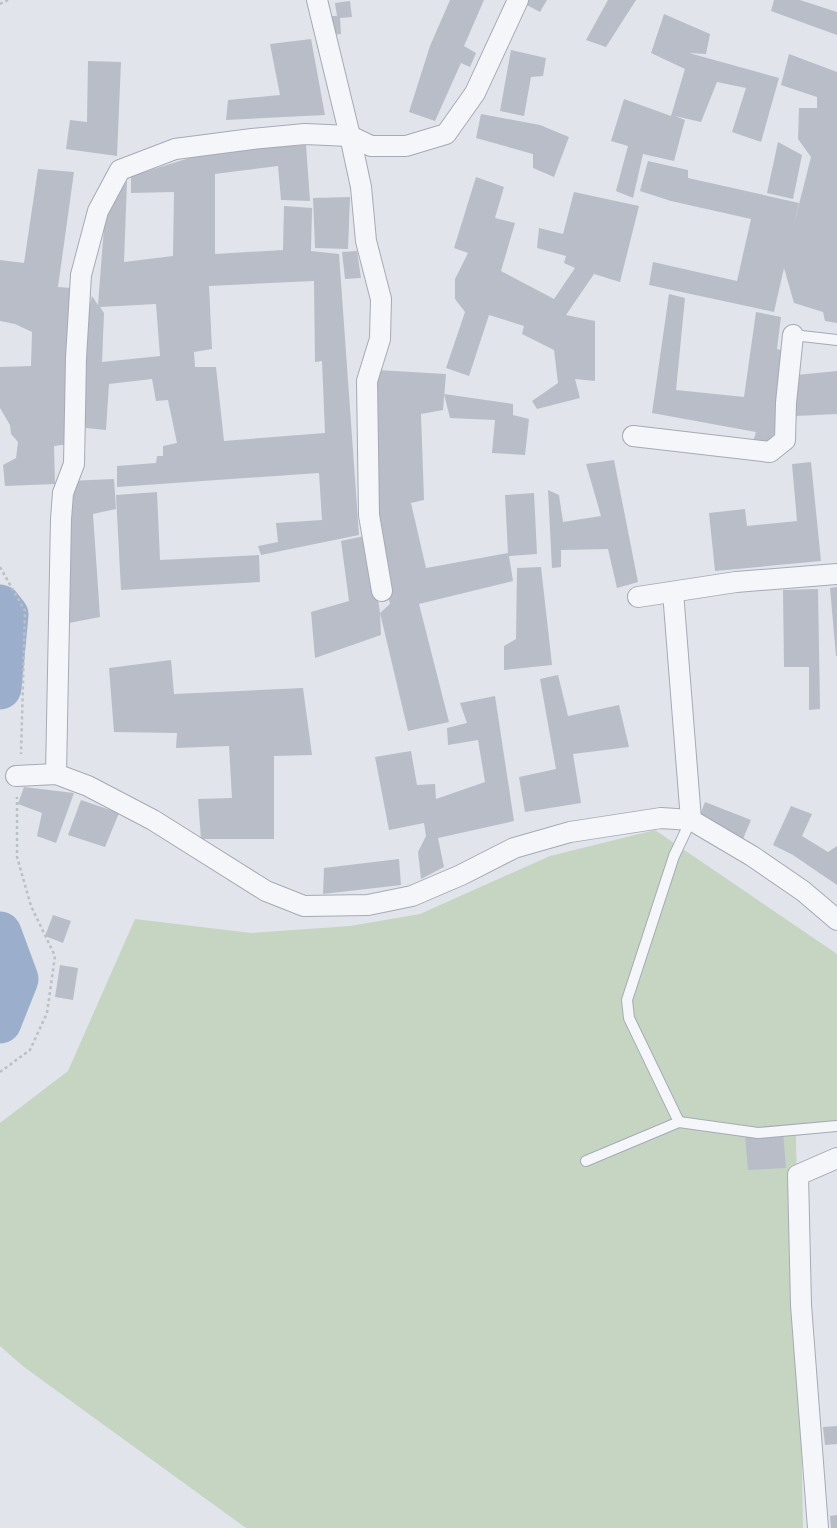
<svg xmlns="http://www.w3.org/2000/svg" width="837" height="1528" font-family="'Nunito Sans',sans-serif">
	<style>
		.green { fill: #c5d5c2 }
		.lines { fill: none; stroke-linecap: round; stroke-linejoin: round }
		.river { stroke: #9bafcc; stroke-width: 43 }
		.building { fill: #b8bdc8; fill-rule: evenodd }
		.service-casing { stroke: #a6aab5; stroke-width: 12 }
		.minor-casing { stroke: #a6aab5; stroke-width: 22 }
		.path { stroke: #bbbfc6; stroke-width: 2.5; stroke-dasharray: 3 3; stroke-linecap: butt }
		.service { stroke: #f4f6f9; stroke-width: 10 }
		.minor { stroke: #f4f6f9; stroke-width: 20 }
	</style>
	<rect width="100%" height="100%" fill="#e1e4eb"/>
	<polygon class="green" points="655,830 837,954 837,1131 796,1136 803,1528 246,1528 24,1367 0,1346 0,1123 68,1071 135,919 251,933 350,926 420,914 550,856"/>
	<g class="lines">
		<g class="river">
			<polyline points="0,606 7,615 0,688"/>
			<polyline points="0,933 17,979 0,1022"/>
		</g>
	</g>
	<g class="building">
		<polygon points="450,0 484,0 464,46 476,53 470,67 461,63 435,121 409,112 430,46"/>
		<polygon points="525,0 547,0 540,12 523,3"/>
		<polygon points="608,0 636,0 606,47 586,40"/>
		<polygon points="774,0 800,0 837,12 837,35 771,11"/>
		<polygon points="350,1 352,17 340,18 341,34 331,35 328,16 337,16 335,3"/>
		<polygon points="664,14 710,34 706,54 689,53 779,78 761,142 732,132 746,88 717,82 701,122 675,116 685,120 674,161 643,154 633,198 616,191 628,146 611,141 624,99 671,116 685,69 651,53"/>
		<polygon points="311,39 325,115 226,120 228,100 280,95 270,44"/>
		<polygon points="511,50 546,58 543,76 531,77 524,116 500,111"/>
		<polygon points="789,54 837,72 837,323 825,321 823,312 794,303 784,268 774,312 649,285 653,262 737,281 751,219 671,201 640,191 648,161 688,170 688,178 799,203 793,228 811,157 798,139 799,108 817,108 817,97 781,85"/>
		<polygon points="88,61 121,62 117,156 66,149 70,120 87,122"/>
		<polygon points="481,114 540,125 569,137 554,177 533,168 533,154 476,138"/>
		<polygon points="778,142 802,155 793,199 767,193"/>
		<path d="M306,145L310,201L281,200L278,166L215,174V254L283,250L284,206L312,208L311,251L339,254L359,535L261,555L258,546L278,542L276,523L322,520L319,473L117,487V466L156,463L157,456H163V446L177,443L168,400L156,401L152,379L109,384L106,430L86,428L80,401L89,309L92,296L98,305L105,214L127,181L124,262L173,256L174,192L131,193V176L199,155L253,147ZM314,281L315,362L322,361L325,433L224,441L216,367H195L194,352L212,349L209,286ZM156,304L160,356L102,362L104,313L100,307Z"/>
		<polygon points="38,169 74,172 58,287 71,288 70,444 54,446 55,484 5,486 3,465 16,458 18,442 11,434 10,425 0,408 0,367 31,366 32,332 15,324 0,321 0,260 24,263"/>
		<polygon points="476,177 504,187 495,218 515,223 501,271 554,299 575,268 564,263 566,256 537,248 539,228 563,234 574,192 639,206 620,282 594,274 566,315 595,321 595,381 575,379 580,398 537,409 532,401 558,383 554,350 522,334 524,326 489,315 469,376 446,368 465,312 455,299 455,279 468,253 454,248"/>
		<polygon points="350,197 348,249 315,248 313,198"/>
		<polygon points="357,251 361,278 345,279 342,252"/>
		<polygon points="669,294 685,298 676,390 744,397 756,312 781,317 777,349 789,352 772,444 753,442 756,432 652,413"/>
		<polygon points="377,370 446,374 443,410 421,414 424,500 411,503 426,568 508,553 505,495 534,493 537,554 509,556 513,581 419,604 449,722 408,731 380,613 390,604 369,506 369,452 378,452"/>
		<polygon points="837,371 837,414 796,416 796,375"/>
		<polygon points="444,394 513,404 513,415 529,419 525,455 492,453 495,420 450,418"/>
		<polygon points="614,460 638,582 617,588 608,549 561,550 561,567 552,568 548,490 559,495 563,522 601,516 586,464"/>
		<polygon points="811,462 821,561 715,571 709,513 745,509 747,526 797,521 792,464"/>
		<polygon points="114,479 116,509 93,514 100,617 69,623 68,481"/>
		<polygon points="157,492 160,560 259,555 260,582 121,590 116,495"/>
		<polygon points="369,535 380,613 381,635 315,658 311,612 349,601 341,541"/>
		<polygon points="541,567 552,665 504,670 504,646 516,639 517,568"/>
		<polygon points="837,587 837,656 836,656 830,588"/>
		<polygon points="818,589 820,709 809,710 809,667 784,667 783,590"/>
		<polygon points="171,660 174,694 303,688 312,755 274,756 274,839 201,839 198,799 232,798 229,746 176,748 177,733 114,732 109,668"/>
		<polygon points="558,675 568,716 619,705 629,747 573,754 581,803 525,812 519,777 556,769 540,679"/>
		<polygon points="495,696 514,821 438,838 444,867 421,879 418,852 426,836 424,823 389,830 375,757 411,751 417,785 435,784 436,799 485,782 478,740 448,745 447,728 467,723 460,703"/>
		<polygon points="24,787 74,793 56,843 37,836 42,813 18,804"/>
		<polygon points="81,800 119,813 105,847 68,835"/>
		<polygon points="705,802 751,820 743,839 698,820"/>
		<polygon points="791,806 812,814 802,836 828,852 837,846 837,885 793,855 773,845"/>
		<polygon points="399,859 401,885 323,894 324,868"/>
		<polygon points="53,915 71,921 63,943 45,936"/>
		<polygon points="60,965 78,968 73,1000 55,997"/>
		<polygon points="783,1132 786,1168 748,1170 745,1135"/>
		<polygon points="837,1426 837,1444 825,1445 823,1427"/>
		<polygon points="837,1515 837,1528 831,1528 830,1516"/>
	</g>
	<g class="lines">
		<defs>
			<g id="service">
				<polyline points="793,335 837,340"/>
				<polyline points="679,1122 758,1133 837,1126"/>
				<polyline points="586,1161 679,1122 629,1018 627,1000 674,856 691,820"/>
			</g>
			<g id="minor">
				<polyline points="317,0 350,136 361,187 366,241 381,299 380,339 367,381 369,515 382,591"/>
				<polyline points="633,436 770,452 785,440 786,403 793,335"/>
				<polyline points="673,592 691,820"/>
				<polyline points="638,597 736,582 837,574"/>
				<polyline points="56,774 61,519 63,493 74,464 76,358 81,275 98,211 120,170 175,149 252,139 305,134 350,136 371,146 406,146 446,134 475,93 518,0"/>
				<polyline points="16,776 56,774 88,786 153,820 266,891 304,906 368,905 412,896 461,875 514,848 570,832 661,818 691,820 752,856 803,891 837,920"/>
				<polyline points="818,1528 801,1305 798,1175 837,1158"/>
			</g>
		</defs>
		<use href="#service" class="service-casing"/>
		<use href="#minor" class="minor-casing"/>
		<g class="path">
			<polyline points="0,4 8,0"/>
			<polyline points="0,567 25,611 21,754"/>
			<polyline points="0,1072 30,1050 47,1013 55,956 31,906 17,857 17,797"/>
		</g>
		<use href="#service" class="service"/>
		<use href="#minor" class="minor"/>
	</g>
</svg>
